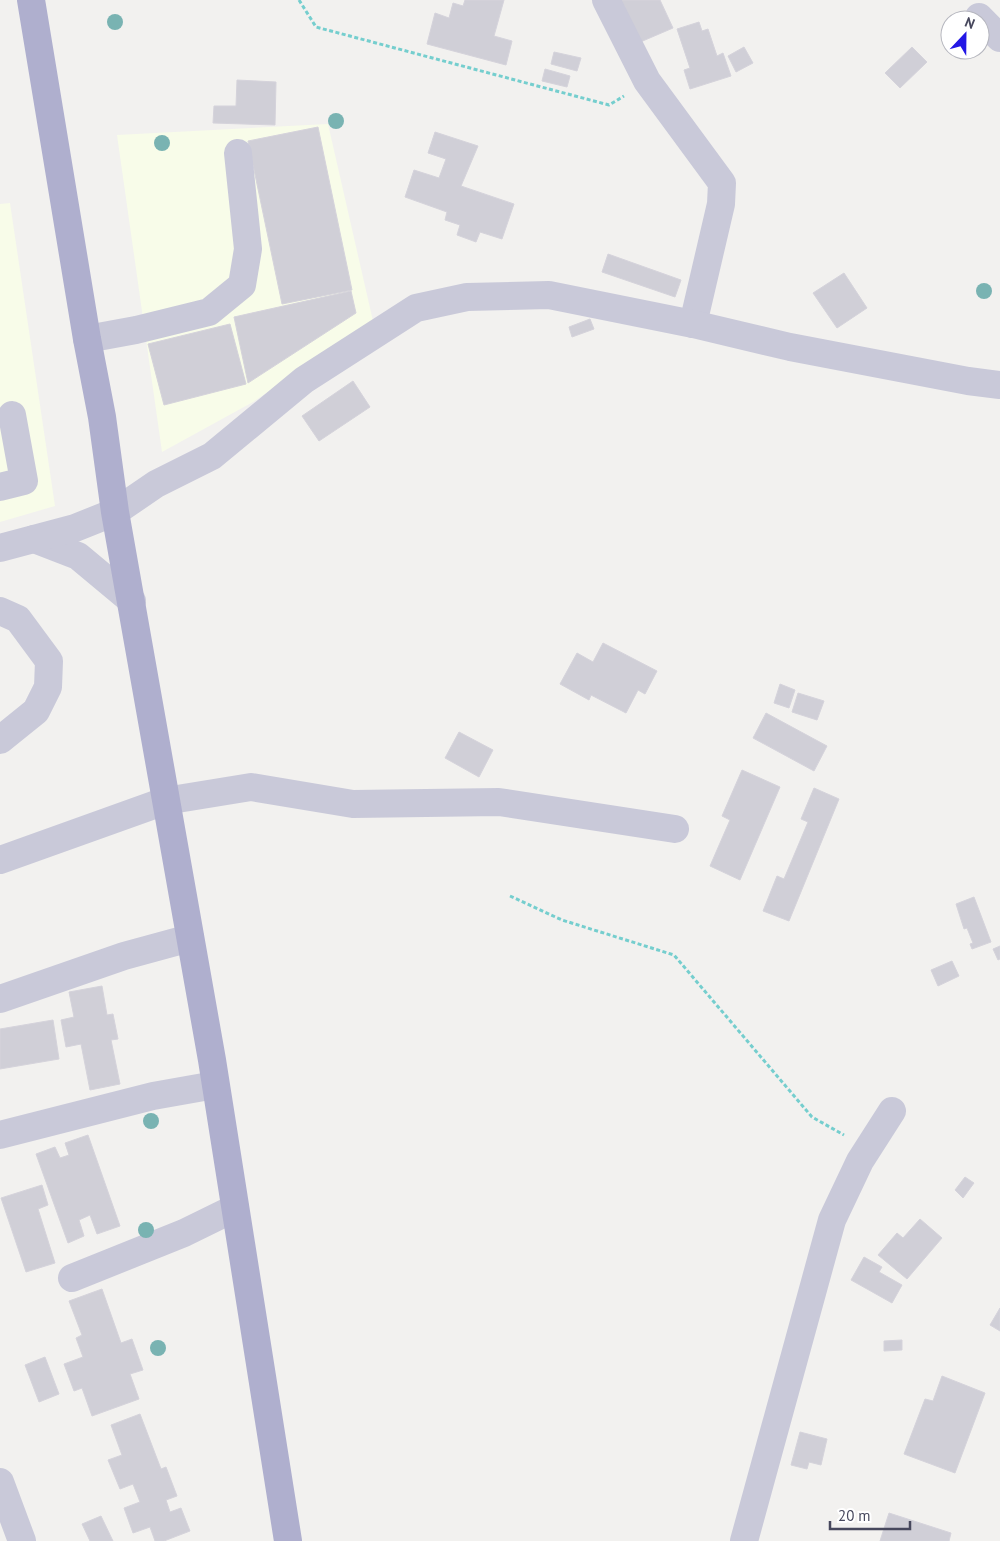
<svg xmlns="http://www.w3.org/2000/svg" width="1000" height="1541" font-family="'PT Sans',sans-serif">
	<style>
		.commercial { fill: #f8fce9 }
		.building { fill: #d0cfd7; stroke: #d5d3db }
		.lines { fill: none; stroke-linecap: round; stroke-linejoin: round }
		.path { stroke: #75cece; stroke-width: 3; stroke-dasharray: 4 2.5; stroke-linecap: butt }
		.minor { stroke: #c9c9d9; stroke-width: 28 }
		.major { stroke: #afafce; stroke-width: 28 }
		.tree { fill: #79b3b2 }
	</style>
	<rect width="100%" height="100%" fill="#f2f1ef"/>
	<g class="commercial">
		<polygon points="328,124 373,321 253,402 162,452 117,135"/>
		<polygon points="10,203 55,506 0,522 0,204"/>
	</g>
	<g class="building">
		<polygon points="465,0 504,0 494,36 512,41 506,65 427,44 435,13 449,18 453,3 463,6"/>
		<polygon points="619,0 660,0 673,28 638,43"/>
		<polygon points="699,22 702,31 708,29 717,56 723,53 731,76 690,89 684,70 690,68 677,29"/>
		<polygon points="744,47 753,63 736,72 728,56"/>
		<polygon points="912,47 927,62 900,88 885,73"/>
		<polygon points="554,52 581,58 577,71 551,64"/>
		<polygon points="545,69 570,76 567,87 542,81"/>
		<polygon points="237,80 276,82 275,125 213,123 214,106 236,106"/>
		<polygon points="318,127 352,290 282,304 248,141"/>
		<polygon points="435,132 478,146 461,186 514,204 502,239 480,232 476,242 457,235 460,225 445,220 447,212 405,197 414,170 439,178 446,159 428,153"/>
		<polygon points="608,254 681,280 675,297 602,272"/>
		<polygon points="844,273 867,308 837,328 813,293"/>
		<polygon points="351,291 356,313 248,383 234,317"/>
		<polygon points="590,319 594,329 572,337 569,327"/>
		<polygon points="230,324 246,384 164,405 148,344"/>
		<polygon points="353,381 370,407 319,441 302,416"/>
		<polygon points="603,643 657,671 645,694 638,690 626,713 591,695 589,700 560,684 577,653 593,662"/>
		<polygon points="780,684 795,690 789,708 774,703"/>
		<polygon points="798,693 824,701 817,720 792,712"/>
		<polygon points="766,713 827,746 814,771 753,738"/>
		<polygon points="459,732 493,750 479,777 445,758"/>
		<polygon points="742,770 780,787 740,880 710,866 730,820 722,816"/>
		<polygon points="814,788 839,799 789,921 763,911 777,876 784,879 808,822 801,819"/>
		<polygon points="974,897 991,942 972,949 970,944 973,943 967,928 964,929 956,904"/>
		<polygon points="1000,946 1000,959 998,960 993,949"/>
		<polygon points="952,961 959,976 938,986 931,970"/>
		<polygon points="102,986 107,1015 113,1014 118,1039 111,1040 120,1084 90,1090 81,1044 66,1047 61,1020 74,1017 69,992"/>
		<polygon points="53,1020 59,1059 0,1069 0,1029"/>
		<polygon points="88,1135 120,1226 97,1234 90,1215 79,1220 84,1236 68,1243 36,1154 55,1147 60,1158 69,1155 65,1143"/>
		<polygon points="965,1177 974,1183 963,1198 955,1190"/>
		<polygon points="42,1185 48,1205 38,1209 55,1263 26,1272 1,1198"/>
		<polygon points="920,1219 942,1238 907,1279 878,1255 897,1233 903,1238"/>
		<polygon points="864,1257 882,1267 879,1272 902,1285 892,1303 851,1280"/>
		<polygon points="102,1289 121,1343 132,1339 143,1370 130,1374 139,1399 92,1416 82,1388 74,1391 64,1364 83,1357 76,1338 82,1335 69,1301"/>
		<polygon points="1000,1308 1000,1331 990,1325"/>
		<polygon points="902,1340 902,1350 884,1351 884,1341"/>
		<polygon points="45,1357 59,1394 39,1402 25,1365"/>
		<polygon points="942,1376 985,1393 955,1473 904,1454 925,1399 933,1401"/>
		<polygon points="140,1414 161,1469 166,1467 177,1496 166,1500 170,1512 181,1508 190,1531 164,1541 155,1541 150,1527 133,1533 124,1508 140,1502 133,1484 120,1489 108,1460 122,1455 111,1425"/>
		<polygon points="800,1432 827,1439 821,1465 809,1462 807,1469 791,1465"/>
		<polygon points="889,1513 951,1533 949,1541 880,1541"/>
		<polygon points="101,1516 113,1541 90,1541 82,1524"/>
	</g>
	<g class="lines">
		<g class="path">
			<polyline points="299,0 316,27 609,105 624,96"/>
			<polyline points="510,896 562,920 674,955 812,1117 844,1135"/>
		</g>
		<g class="minor">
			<polyline points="606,0 647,81 722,183 721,204 693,324"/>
			<polyline points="979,17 1000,38"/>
			<polyline points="87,339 136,330 209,312 242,285 248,249 238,153"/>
			<polyline points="0,487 24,481 12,415"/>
			<polyline points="34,539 78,556 132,601"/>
			<polyline points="0,548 75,528 115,512 156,484 212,456 304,380 416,308 467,297 549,295 693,324 790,347 968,381 1000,385"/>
			<polyline points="0,611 18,619 49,661 48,687 36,711 0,740"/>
			<polyline points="0,860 165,801 251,787 353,804 499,802 675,829"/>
			<polyline points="0,999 124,956 190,938"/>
			<polyline points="0,1135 153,1096 215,1085"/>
			<polyline points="72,1278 184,1233 235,1208"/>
			<polyline points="0,1482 22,1541"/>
			<polyline points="744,1541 832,1220 860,1161 892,1111"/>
		</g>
		<polyline class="major" points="31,0 87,339 102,417 115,512 212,1060 288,1541"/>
	</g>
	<g class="tree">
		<circle cx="115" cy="22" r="8"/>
		<circle cx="336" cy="121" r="8"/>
		<circle cx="162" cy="143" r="8"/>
		<circle cx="984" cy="291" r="8"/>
		<circle cx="151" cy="1121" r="8"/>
		<circle cx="146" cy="1230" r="8"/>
		<circle cx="158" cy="1348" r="8"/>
	</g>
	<g transform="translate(965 35) rotate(22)"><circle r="24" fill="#ffffff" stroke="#b5b6be"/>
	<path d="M0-4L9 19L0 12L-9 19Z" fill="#2317e5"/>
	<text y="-8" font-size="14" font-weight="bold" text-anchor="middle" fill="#47485d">N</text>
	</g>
	<path d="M830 1521v8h80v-8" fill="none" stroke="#47485d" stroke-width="2.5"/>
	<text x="838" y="1521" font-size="15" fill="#47485d" stroke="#ffffff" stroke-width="4" paint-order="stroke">20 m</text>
</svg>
